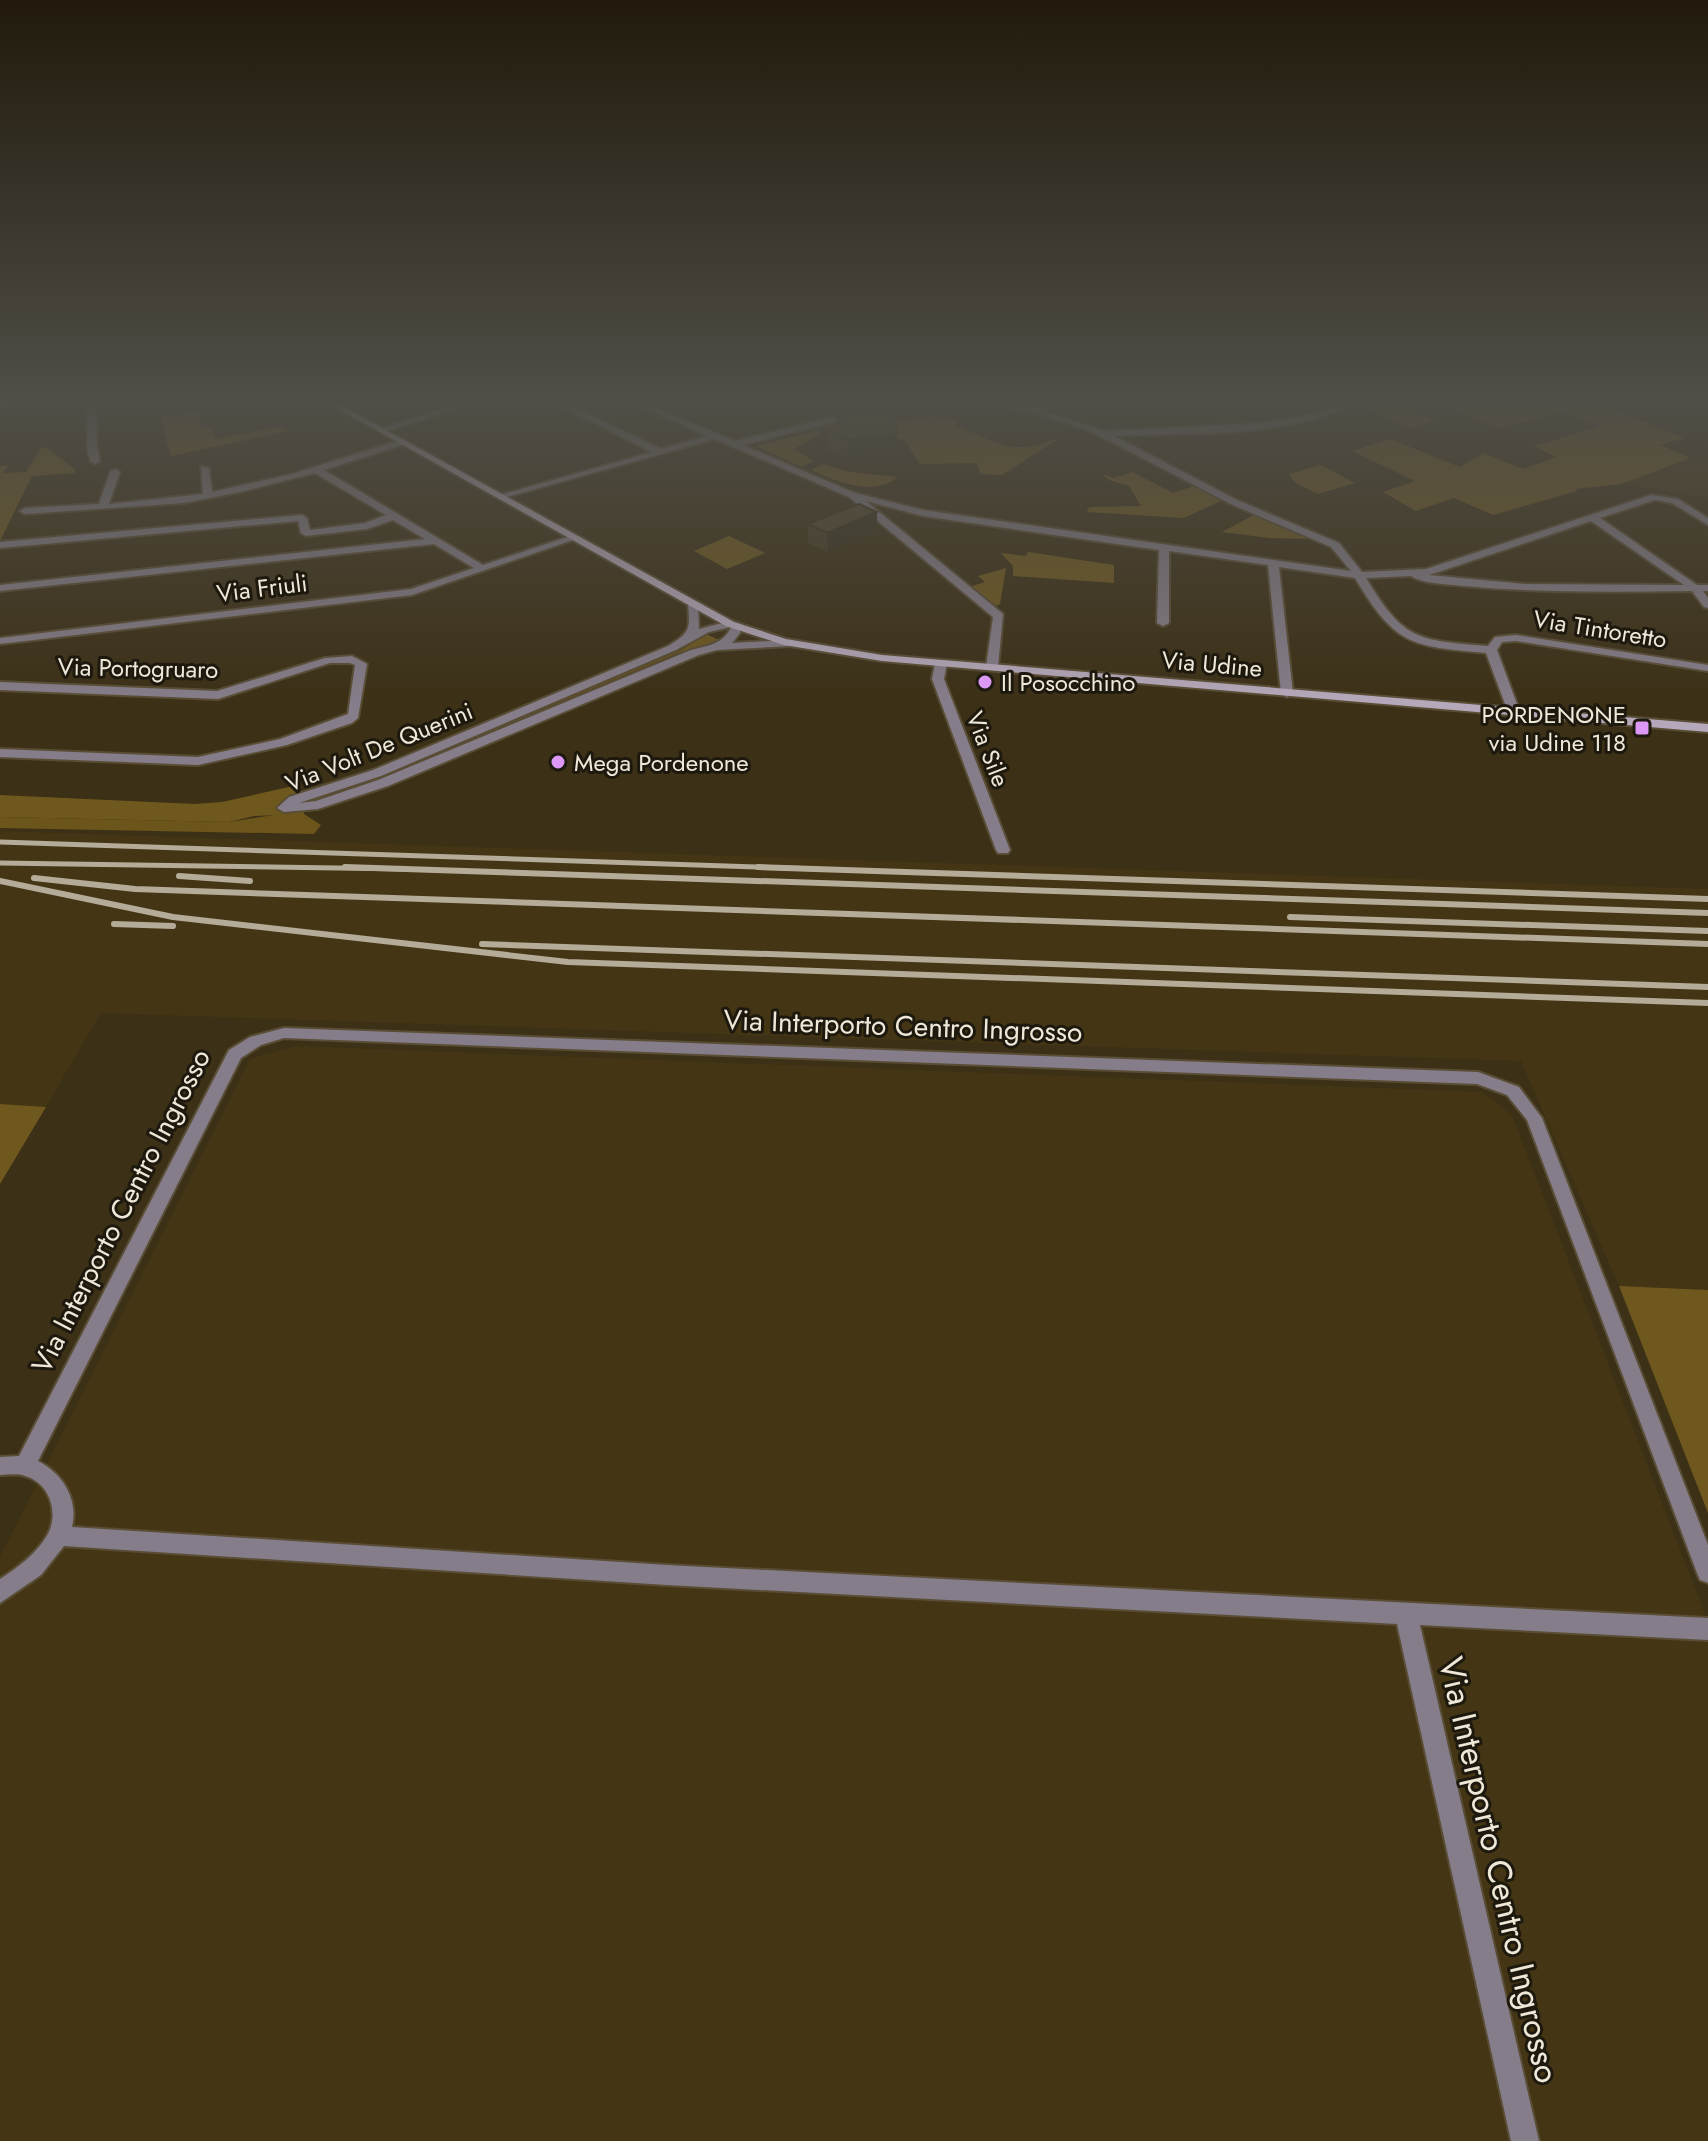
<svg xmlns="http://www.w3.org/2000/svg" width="1708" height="2141" font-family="Jost,sans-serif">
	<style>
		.built { fill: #443614 }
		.green { fill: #6f581e }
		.forest { fill: #6c551a }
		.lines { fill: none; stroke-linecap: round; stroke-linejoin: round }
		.street-casing { stroke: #594d35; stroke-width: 4 }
		.secondary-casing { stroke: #594d35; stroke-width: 4 }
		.street { fill: #857d89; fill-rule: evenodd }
		.secondary { fill: #b5a8ba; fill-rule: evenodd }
		.rail-far1 { stroke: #b4ab98; stroke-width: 5 }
		.rail { stroke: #b4ab98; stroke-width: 6 }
		.wall { fill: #463c25 }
		.shaded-wall { fill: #39311e }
		.building { fill: #51462b; stroke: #39311e; stroke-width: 2 }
		.poi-dot { fill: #db99f5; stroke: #1e190e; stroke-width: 3 }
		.labels { text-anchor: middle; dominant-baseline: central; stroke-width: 6; stroke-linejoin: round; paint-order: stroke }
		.far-street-label { font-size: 24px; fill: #efe8d8; stroke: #1e190e }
		.far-poi-label { font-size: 24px; fill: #efe8d8; stroke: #1e190e; text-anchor: start }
		.street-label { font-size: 28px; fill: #efe8d8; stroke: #1e190e }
		.near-street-label { font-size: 34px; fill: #efe8d8; stroke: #1e190e }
	</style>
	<rect width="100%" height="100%" fill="#3c3016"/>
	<g class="built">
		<polygon points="1708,457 1708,498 1621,484 1660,467 1691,458"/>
		<polygon points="0,831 1708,889 1708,1290 1619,1286 1521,1061 101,1013 46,1107 0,1104"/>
		<polygon points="296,1046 1482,1092 1512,1115 1708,1622 1708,2141 0,2141 0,1557 250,1059"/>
	</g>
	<g class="green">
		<polygon points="1362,403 1394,403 1436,420 1411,428 1359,405"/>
		<polygon points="1450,403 1595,403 1685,438 1660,445 1691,458 1621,484 1575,489 1577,491 1493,515 1454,498 1416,511 1383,492 1415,481 1352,451 1390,439 1460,467 1484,453 1523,469 1556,457 1534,446 1601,426 1564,412 1498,428 1444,406"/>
		<polygon points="201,412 200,428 211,426 215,439 283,426 289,431 171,456 160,416"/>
		<path d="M930,416L958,420L955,425C1002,444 1011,457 1061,437L1002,475L980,474L977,463L920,464L905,441L895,437L831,433L823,428L846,422L843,419L904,421Z"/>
		<polygon points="816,431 822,434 794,449 814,461 802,467 755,446"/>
		<polygon points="46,447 75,469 75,473 32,476 0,541 0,466 8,465 3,473 26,472 41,448"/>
		<path d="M823,464L850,472L898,477C872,498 836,481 811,470Z"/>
		<polygon points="1321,465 1355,483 1318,494 1295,483 1289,474"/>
		<polygon points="1132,472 1173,493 1194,486 1223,500 1184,518 1087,512 1089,507 1141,506 1129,486 1109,480 1101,474 1114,478"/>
		<polygon points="1254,515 1314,539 1269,538 1222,532"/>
		<polygon points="729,536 765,553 727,569 694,551"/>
		<polygon points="1028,552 1114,565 1114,583 1013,576 1013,566 1001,553 1026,556"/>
		<polygon points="1006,568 1000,604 996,606 969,587 985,582 978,576"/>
		<polygon points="706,634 721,641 678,653 452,747 681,650"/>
		<polygon points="298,785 304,814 254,816 229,822 0,817 0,795 195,804 222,802"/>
		<polygon points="0,1104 46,1107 0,1184"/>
		<polygon points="1619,1286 1708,1290 1708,1513"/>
	</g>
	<polygon class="forest" points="287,813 304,814 321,825 314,834 0,828 0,817 229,822"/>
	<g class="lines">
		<defs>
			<g id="street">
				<polygon points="88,403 96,403 97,447 100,461 95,464 90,461 87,447"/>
				<polygon points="461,403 472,403 384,432 377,430"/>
				<path d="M554,403H564L661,449L707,436L634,403H644L735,441L833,417L837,420L836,422L743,445L855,493L923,510L1351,571L1331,547L1231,504L1088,430L1028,411L988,403H1005L1031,407L1073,403L1069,406L1040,410L1104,431L1263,423L1320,413L1343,403L1346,404V408C1274,439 1190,432 1114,436L1237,500L1339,543L1362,572L1426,569L1651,495L1678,499L1708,518V525L1672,503L1655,500L1600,518L1697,585H1708V591H1703L1708,598V608L1704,607L1692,591C1616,592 1540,593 1464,586C1448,584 1423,584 1411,576L1366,578C1404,641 1417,640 1488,646L1495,637L1516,635L1708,665V671L1516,641L1502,642L1497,650L1520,712L1514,716L1508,712L1486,653C1410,646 1396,646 1355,578L1279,567L1293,693L1287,697L1281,693L1268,565L1169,551V623L1163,626L1157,623L1159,550L923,516L866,501L1003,614L998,667L992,670L986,667L993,617L849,497L715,439L500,499V495L652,452ZM1591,521L1684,585L1525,584L1429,575Z"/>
				<polygon points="403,439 406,440 406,444 324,470 483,565 570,536 579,538 412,595 0,644 0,638 411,589 474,568 434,544 0,591 0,585 425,539 393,520 367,529 306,536 301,533 298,521 0,548 0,542 302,515 307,518 310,530 365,523 386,515 315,473 240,492 184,503 25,514 20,511 25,508 99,504 110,472 115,469 120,472 109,504 203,494 201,466 209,468 212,492 292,474"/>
				<path d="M693,601L698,604L699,629L730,621L741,624L740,633L732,643L790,640L796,643L790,646L717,650L699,655L388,786L318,809L284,812L277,808L289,797L373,770L668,646C691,633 690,628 688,604ZM731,627C724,644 707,646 691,650L378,780L316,801L299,803L381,776L676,650L709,632Z"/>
				<polygon points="352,656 367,664 358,718 352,723 287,745 198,765 0,757 0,749 198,757 280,739 348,714 355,665 350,663 330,663 218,699 0,690 0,682 217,691 325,658"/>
				<polygon points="941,660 947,663 944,679 1010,850 1008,853 998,853 996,850 932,679 935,663"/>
				<path d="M284,1028L1478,1072L1519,1087L1542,1118L1708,1545V1583L1700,1580L1697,1573L1527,1120L1507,1095L1477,1084L284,1038L261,1045L241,1058L38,1461C62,1473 79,1499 72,1527L667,1565L1708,1618V1640L1420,1625L1539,2141H1511L1397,1624L667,1585L64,1546L41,1575L0,1603V1579C17,1568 35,1555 46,1537C60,1516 51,1483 25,1476C17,1473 8,1475 0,1475V1457L19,1456L229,1050L250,1037Z"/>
			</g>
			<g id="secondary">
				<polygon points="0,403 12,403 0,409"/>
				<polygon points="328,403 337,403 734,622 786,639 882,655 1708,724 1708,732 882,661 784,645 726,626"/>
			</g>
		</defs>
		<use href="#street" class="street-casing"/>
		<use href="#secondary" class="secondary-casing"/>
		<use href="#street" class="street"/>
		<use href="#secondary" class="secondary"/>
		<g class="rail-far1">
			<polyline points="0,842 818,869"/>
			<polyline points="0,863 405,869"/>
		</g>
		<g class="rail">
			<polyline points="345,867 1708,913"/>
			<polyline points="758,867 1708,899"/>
			<polyline points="179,876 250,881"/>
			<polyline points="34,878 135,889 1708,944"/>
			<polyline points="0,881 173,917 568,962 1708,1003"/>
			<polyline points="1290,917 1708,931"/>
			<polyline points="114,924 173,926"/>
			<polyline points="482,944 1708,987"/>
		</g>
	</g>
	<g class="wall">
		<polygon points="844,417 896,452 847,457 827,449 827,431 844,424"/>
		<polygon points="808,524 877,531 828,552 808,543"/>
	</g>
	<g class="shaded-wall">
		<polygon points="897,434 896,452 847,457 847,439"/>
		<polygon points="877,512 877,531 828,552 827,533"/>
	</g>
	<g class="building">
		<polygon points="883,413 895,418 897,434 847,439 827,431 845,423 844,417 852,414"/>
		<polygon points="859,504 877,512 827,533 808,524"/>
	</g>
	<linearGradient id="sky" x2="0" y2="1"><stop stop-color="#211a0c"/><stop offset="0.57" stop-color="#504e47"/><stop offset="1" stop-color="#504e47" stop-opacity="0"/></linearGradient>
	<rect width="1708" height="702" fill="url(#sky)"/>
	<g class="poi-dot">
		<circle cx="985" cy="682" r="8"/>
		<rect x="1634" y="720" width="16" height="16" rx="4"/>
		<circle cx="558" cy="762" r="8"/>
	</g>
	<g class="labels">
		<g class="far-street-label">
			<text transform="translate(262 588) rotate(-7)">Via Friuli</text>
			<text transform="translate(1600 629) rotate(9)">Via Tintoretto</text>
			<text transform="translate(1212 664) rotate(5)">Via Udine</text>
			<text transform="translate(138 668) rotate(1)">Via Portogruaro</text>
			<text transform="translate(379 747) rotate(-22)">Via Volt De Querini</text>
			<text transform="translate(988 749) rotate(69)">Via Sile</text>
		</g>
		<g class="far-poi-label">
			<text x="1001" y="682">Il Posocchino</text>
			<text x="1626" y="714" text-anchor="end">PORDENONE<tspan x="1626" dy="28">via Udine 118</tspan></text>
			<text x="574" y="762">Mega Pordenone</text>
		</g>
		<g class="street-label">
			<text transform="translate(903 1026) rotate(2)">Via Interporto Centro Ingrosso</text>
			<text transform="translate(121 1211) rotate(-63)">Via Interporto Centro Ingrosso</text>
		</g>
		<g class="near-street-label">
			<text transform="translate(1499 1870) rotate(77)">Via Interporto Centro Ingrosso</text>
		</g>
	</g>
</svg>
